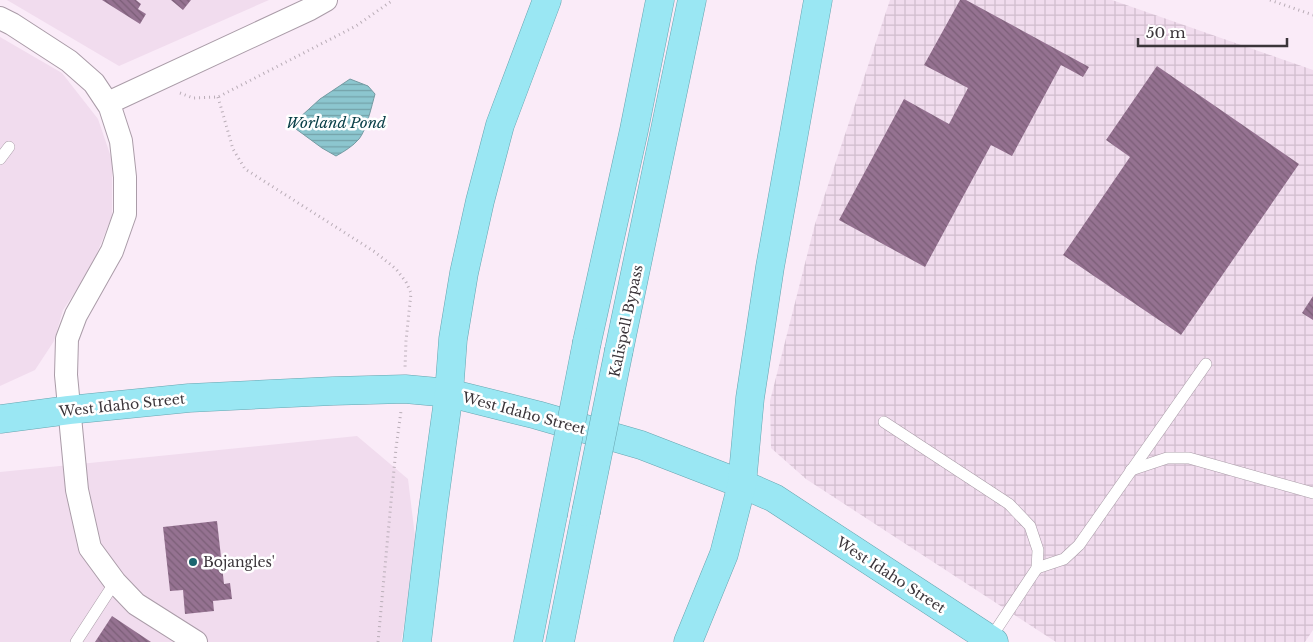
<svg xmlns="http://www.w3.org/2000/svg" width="1313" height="642" font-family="'Libre Baskerville',serif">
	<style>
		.built { fill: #f1dcee }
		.industrial { fill: url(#industrial-grid) }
		.water { fill: url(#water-rules); stroke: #749aa2 }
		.building { fill: url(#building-back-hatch) }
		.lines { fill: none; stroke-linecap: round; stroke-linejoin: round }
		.service-casing { stroke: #aa9ca8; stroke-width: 12 }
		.minor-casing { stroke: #aa9ca8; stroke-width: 24 }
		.trunk-casing { stroke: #68a5b0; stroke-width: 29 }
		.path { stroke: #b9adb7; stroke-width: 3; stroke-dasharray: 1 4; stroke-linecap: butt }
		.service { stroke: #fff; stroke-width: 11 }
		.minor { stroke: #fff; stroke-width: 22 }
		.trunk { stroke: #9ae7f3; stroke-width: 28 }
		.trunk-bridge-casing { stroke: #68a5b0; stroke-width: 29; stroke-linecap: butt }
		.trunk-bridge { stroke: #9ae7f3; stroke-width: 28 }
		.poi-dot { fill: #1b6670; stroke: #fff; stroke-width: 2 }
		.labels { text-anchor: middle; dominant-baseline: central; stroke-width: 5; stroke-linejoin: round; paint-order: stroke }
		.street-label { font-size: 14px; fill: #3b353a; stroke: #fff }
		.poi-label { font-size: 14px; fill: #3b353a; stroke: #fff; text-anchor: start }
		.water-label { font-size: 15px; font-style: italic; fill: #0b4149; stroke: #fff }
	</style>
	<defs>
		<pattern id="industrial-grid" width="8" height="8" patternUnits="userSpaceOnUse" patternTransform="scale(1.25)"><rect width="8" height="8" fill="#f1dcee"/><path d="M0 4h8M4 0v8" fill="none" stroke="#d0bdcd"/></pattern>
		<pattern id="water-rules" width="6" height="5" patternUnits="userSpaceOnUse" patternTransform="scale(1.25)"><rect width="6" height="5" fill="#8cc6cf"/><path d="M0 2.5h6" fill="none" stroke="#74a2a9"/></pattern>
		<pattern id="building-back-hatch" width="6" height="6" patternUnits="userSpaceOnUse" patternTransform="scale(1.25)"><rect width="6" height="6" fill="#957291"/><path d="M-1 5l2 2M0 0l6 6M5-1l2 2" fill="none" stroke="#7b5e77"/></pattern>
	</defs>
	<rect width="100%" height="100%" fill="#faebf8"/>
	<g class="built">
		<polygon points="7,0 269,0 119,66"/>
		<polygon points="0,37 62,73 98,119 112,160 112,216 91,268 63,310 54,341 35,370 0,386"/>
		<polygon points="357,436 408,479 417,553 401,642 0,642 0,472"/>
	</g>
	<polygon class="industrial" points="890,0 1112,0 1313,70 1313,630 1305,642 1056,642 806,479 771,448 770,401 815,224"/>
	<path class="water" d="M350,79L368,86L375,94C372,105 366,131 359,139C353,146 345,151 336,156L322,148L296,129L298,119L320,99Z"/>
	<g class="building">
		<polygon points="102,0 136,0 141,4 138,9 146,14 140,24"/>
		<polygon points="171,0 191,0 183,10"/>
		<polygon points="960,0 966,0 1089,67 1083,77 1061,65 1012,156 991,145 925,267 839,220 904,99 949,124 968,88 924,65"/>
		<polygon points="1157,66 1299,164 1181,335 1063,255 1130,157 1106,140"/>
		<polygon points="1313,296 1313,320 1302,313"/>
		<polygon points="217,521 224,584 230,583 232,599 213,601 214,611 185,614 183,590 170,591 163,527"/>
		<polygon points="112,616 151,642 95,642"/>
	</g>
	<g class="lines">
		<defs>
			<g id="service">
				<polyline points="0,159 9,147"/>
				<polyline points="884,422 1009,504 1030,526 1038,550 1037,568 990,639"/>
				<polyline points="1131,470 1167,458 1189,458 1313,493"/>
				<polyline points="1037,568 1064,559 1079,545 1206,364"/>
				<polyline points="76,642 115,582"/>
			</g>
			<g id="minor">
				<polyline points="0,18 12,24 69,61 94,83 110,107 121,141 125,177 125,214 112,251 76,315 67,339 66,375 77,490 90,548 115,582 136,604 196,642"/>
				<polyline points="108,103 310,9 326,0"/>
			</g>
			<g id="trunk">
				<polyline points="587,342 634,130 660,0"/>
				<polyline points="619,350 692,0"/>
				<polyline points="0,419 69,410 189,398 333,391 405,389 449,393 537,415 641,445 742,484 774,498 994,642"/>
				<polyline points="417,642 433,509 449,393 453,339 464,273 480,201 500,125 547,0"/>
				<polyline points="528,642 553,515"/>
				<polyline points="560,642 586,512"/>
				<polyline points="688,642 724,554 742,484 750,398 770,267 818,0"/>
			</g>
		</defs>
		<use href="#service" class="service-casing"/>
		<use href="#minor" class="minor-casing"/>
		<use href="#trunk" class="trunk-casing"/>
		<g class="path">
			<polyline points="1270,0 1313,15"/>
			<polyline points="180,93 193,98 218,97 356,26 393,0"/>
			<polyline points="218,97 233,149 245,169 375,252 396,269 406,282 411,293 406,341 405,368"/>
			<polyline points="378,642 396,448 401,411"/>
		</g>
		<use href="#service" class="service"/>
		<use href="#minor" class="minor"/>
		<use href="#trunk" class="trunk"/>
		<defs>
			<g id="trunk-bridge">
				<polyline points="586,512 619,350"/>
				<polyline points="553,515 587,342"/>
			</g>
		</defs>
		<use href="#trunk-bridge" class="trunk-bridge-casing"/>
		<use href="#trunk-bridge" class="trunk-bridge"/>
	</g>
	<circle class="poi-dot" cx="193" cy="562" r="5"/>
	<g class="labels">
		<g class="street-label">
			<text transform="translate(626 321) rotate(-78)">Kalispell Bypass</text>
			<text transform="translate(122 405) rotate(-6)">West Idaho Street</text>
			<text transform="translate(524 413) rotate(15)">West Idaho Street</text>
			<text transform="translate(891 575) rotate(33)">West Idaho Street</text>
		</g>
		<g class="poi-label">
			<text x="203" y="562">Bojangles'</text>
		</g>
		<g class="water-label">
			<text x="336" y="122">Worland Pond</text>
		</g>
	</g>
	<path d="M1138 38v8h149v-8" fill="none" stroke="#3b353a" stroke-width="2.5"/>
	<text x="1146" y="38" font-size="15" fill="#3b353a" stroke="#ffffff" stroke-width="4" paint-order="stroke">50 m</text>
</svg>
